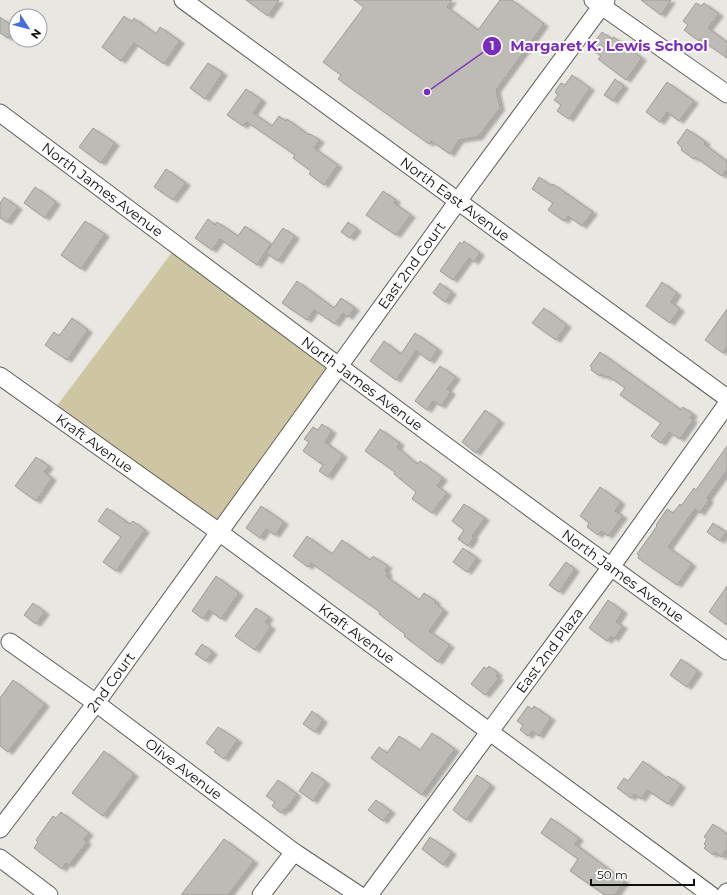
<svg xmlns="http://www.w3.org/2000/svg" width="727" height="895" font-family="Montserrat,sans-serif">
	<style>
		.green { fill: #cec6a2 }
		.building { fill: #bcbbb6; stroke: #9e9d99; filter: url(#shadow) }
		.lines { fill: none; stroke-linecap: round; stroke-linejoin: round }
		.minor-casing { stroke: #5f5e5a; stroke-width: 19 }
		.minor { stroke: #fff; stroke-width: 17 }
		.labels { text-anchor: middle; dominant-baseline: central; stroke-width: 4; stroke-linejoin: round; paint-order: stroke }
		.street-label { font-size: 14px; fill: #0f0f0d; stroke: #fff }
		.leader { fill: none; stroke: #7b2cbf; stroke-width: 1.5 }
		.callout-dot { fill: #7b2cbf; stroke: #fff; stroke-width: 1.5 }
		.mark-label { font-size: 12px; text-anchor: middle; font-weight: bold; fill: #fff }
		.callout-label { font-size: 15px; text-anchor: middle; font-weight: bold; fill: #7b2cbf; stroke: #fff; stroke-width: 4; stroke-linejoin: round; paint-order: stroke }
	</style>
	<defs>
		<filter id="shadow"><feDropShadow dx="4.5" dy="2.5" stdDeviation="1" flood-color="#0004"/></filter>
	</defs>
	<rect width="100%" height="100%" fill="#e8e7e2"/>
	<polygon class="green" points="173,251 328,367 216,522 56,407"/>
	<g class="building">
		<polygon points="246,0 279,0 268,16"/>
		<polygon points="354,0 452,0 447,7 478,30 500,0 512,0 544,24 496,90 500,108 478,137 459,140 450,154 431,141 429,144 338,79 341,75 323,62 364,7"/>
		<polygon points="641,0 671,0 661,15"/>
		<polygon points="696,3 701,6 704,3 719,14 708,28 727,42 727,58 700,39 699,41 684,30 688,25 683,21"/>
		<polygon points="124,16 132,22 134,18 156,34 160,27 180,41 164,64 134,43 121,61 102,47"/>
		<polygon points="0,17 15,28 8,38 0,33"/>
		<polygon points="602,32 612,39 614,37 642,58 626,80 598,59 601,56 590,48"/>
		<polygon points="208,63 223,73 205,99 190,88"/>
		<polygon points="572,75 590,88 569,119 557,111 561,105 554,100 558,95 555,92 561,83 565,85"/>
		<polygon points="615,79 624,86 613,101 604,95"/>
		<polygon points="667,82 694,101 679,121 667,112 660,122 646,112"/>
		<polygon points="246,89 262,100 253,113 272,126 279,116 286,121 287,119 309,135 310,134 320,140 314,148 338,165 324,185 309,174 311,171 293,158 295,155 247,122 243,126 227,115"/>
		<polygon points="93,128 115,143 101,163 79,147"/>
		<polygon points="687,129 706,142 704,144 727,161 727,169 722,176 695,157 694,159 681,150 682,148 677,143"/>
		<polygon points="166,169 186,183 173,200 154,187"/>
		<polygon points="539,177 552,186 553,184 593,212 582,226 568,216 564,221 548,210 553,203 532,189"/>
		<polygon points="35,187 56,202 45,218 24,203"/>
		<polygon points="383,191 396,200 394,203 411,215 396,235 366,215"/>
		<polygon points="4,197 18,207 7,222 0,218 0,203"/>
		<polygon points="208,219 215,225 217,222 238,236 245,226 271,244 257,265 220,239 212,250 195,238"/>
		<polygon points="85,221 105,234 81,269 61,255"/>
		<polygon points="348,222 357,229 350,238 341,232"/>
		<polygon points="283,228 295,236 278,261 266,253"/>
		<polygon points="464,241 480,253 474,262 469,258 453,280 440,271 460,242 462,244"/>
		<polygon points="297,281 334,308 341,298 355,308 348,317 343,313 335,324 314,310 307,320 282,303"/>
		<polygon points="662,282 677,293 671,302 680,309 670,323 646,306"/>
		<polygon points="440,283 452,292 445,302 433,293"/>
		<polygon points="544,308 567,325 556,340 532,323"/>
		<polygon points="727,309 727,347 723,353 705,340"/>
		<polygon points="72,318 88,330 67,360 45,345 54,332 59,336"/>
		<polygon points="415,333 438,349 430,361 416,351 396,380 370,361 384,341 401,354"/>
		<polygon points="600,352 681,410 683,407 693,414 690,418 693,420 680,439 669,432 661,443 651,436 661,423 620,395 625,388 608,376 607,378 601,374 600,376 591,370 592,368 590,366"/>
		<polygon points="440,366 456,377 447,389 451,392 441,406 433,401 427,410 415,401"/>
		<polygon points="485,410 500,421 476,453 462,442"/>
		<polygon points="322,424 332,431 325,442 343,455 328,477 319,471 323,465 303,451 309,442 304,439 313,427 318,430"/>
		<polygon points="380,429 400,443 397,447 417,464 420,461 443,478 437,486 447,493 432,513 412,499 416,492 394,474 395,472 365,451"/>
		<polygon points="727,446 727,470 707,498 709,500 700,513 695,509 668,547 692,564 677,585 638,558 639,556 637,554 657,526 656,525 667,509 673,513 680,504 681,506 694,488 696,490"/>
		<polygon points="36,457 49,466 44,472 52,478 36,501 15,486"/>
		<polygon points="600,487 621,502 615,511 623,516 608,536 601,531 598,535 587,527 589,523 580,516"/>
		<polygon points="464,504 485,518 472,536 474,537 468,546 458,539 464,530 452,521"/>
		<polygon points="261,506 284,522 275,535 266,529 260,538 246,528"/>
		<polygon points="107,508 130,524 133,521 145,530 116,571 103,562 121,537 98,521"/>
		<polygon points="713,523 726,532 720,541 707,532"/>
		<polygon points="307,536 332,554 342,540 370,560 373,556 388,566 385,570 388,573 386,576 419,600 424,593 436,601 435,603 444,610 429,631 450,645 438,662 404,636 405,634 379,614 380,612 311,563 308,567 293,556"/>
		<polygon points="463,548 477,558 467,572 453,562"/>
		<polygon points="566,562 575,569 559,592 549,585"/>
		<polygon points="216,576 239,593 221,619 209,610 203,619 192,611"/>
		<polygon points="727,586 727,625 709,612"/>
		<polygon points="608,600 623,611 616,622 623,626 614,639 611,636 607,641 589,628"/>
		<polygon points="33,603 45,612 36,624 24,615"/>
		<polygon points="256,608 269,617 265,622 271,627 255,650 235,636"/>
		<polygon points="202,644 213,652 206,661 195,654"/>
		<polygon points="681,659 698,671 687,687 670,675"/>
		<polygon points="489,666 498,673 496,676 499,678 485,695 471,684 484,667 487,669"/>
		<polygon points="13,680 45,704 8,752 0,746 0,698"/>
		<polygon points="528,706 532,709 534,706 551,718 539,736 532,731 528,736 520,730 523,725 517,721"/>
		<polygon points="312,711 323,720 315,732 303,724"/>
		<polygon points="218,727 238,740 224,759 214,752 216,750 206,743"/>
		<polygon points="432,733 455,749 422,795 371,758 379,747 387,753 399,736 420,750"/>
		<polygon points="104,751 134,774 103,816 72,793"/>
		<polygon points="643,761 666,778 668,776 681,785 668,804 647,790 641,799 634,794 631,798 617,788 624,778 628,781"/>
		<polygon points="312,772 326,782 313,801 299,791"/>
		<polygon points="477,775 491,785 466,820 453,810"/>
		<polygon points="278,780 297,794 286,810 284,809 281,813 272,806 275,802 266,796"/>
		<polygon points="376,800 391,811 383,821 368,810"/>
		<polygon points="61,812 89,833 84,839 87,842 69,865 66,863 62,869 34,848 38,842 36,840 53,816 56,818"/>
		<polygon points="551,818 579,838 575,844 625,881 615,895 605,895 570,871 578,859 541,833"/>
		<polygon points="713,824 727,834 727,848 721,857 715,852 713,855 704,848 706,846 704,844 707,839 704,837"/>
		<polygon points="430,837 452,852 443,865 422,849"/>
		<polygon points="224,839 254,861 228,895 181,895"/>
	</g>
	<g class="lines">
		<defs>
			<g id="minor">
				<path id="s1" d="M183,0L727,398"/>
				<polyline points="593,0 727,94"/>
				<path id="s2" d="M0,113C241,293 482,475 727,651"/>
				<path id="s3" d="M0,376L219,532L711,895"/>
				<path id="s4" d="M10,642L96,703L294,852L359,895"/>
				<path id="s5" d="M0,829L96,703L458,201L606,0"/>
				<polyline points="0,858 49,895"/>
				<polyline points="261,895 294,852"/>
				<path id="s6" d="M369,895L611,567L727,404"/>
				<polyline points="725,895 727,892"/>
			</g>
		</defs>
		<use href="#minor" class="minor-casing"/>
		<use href="#minor" class="minor"/>
	</g>
	<g class="labels">
		<g class="street-label">
			<text stroke="none"><textPath href="#s2" startOffset="128">North James Avenue</textPath></text>
			<text stroke="none"><textPath href="#s1" startOffset="337">North East Avenue</textPath></text>
			<text stroke="none"><textPath href="#s5" startOffset="698">East 2nd Court</textPath></text>
			<text stroke="none"><textPath href="#s2" startOffset="452">North James Avenue</textPath></text>
			<text stroke="none"><textPath href="#s3" startOffset="116">Kraft Avenue</textPath></text>
			<text stroke="none"><textPath href="#s2" startOffset="776">North James Avenue</textPath></text>
			<text stroke="none"><textPath href="#s3" startOffset="440">Kraft Avenue</textPath></text>
			<text stroke="none"><textPath href="#s6" startOffset="304">East 2nd Plaza</textPath></text>
			<text stroke="none"><textPath href="#s5" startOffset="184">2nd Court</textPath></text>
			<text stroke="none"><textPath href="#s4" startOffset="215">Olive Avenue</textPath></text>
		</g>
	</g>
	<path class="leader" d="M427 92L492 46"/>
	<g class="callout-dot">
		<circle cx="427" cy="92" r="4"/>
		<circle cx="492" cy="46" r="10"/>
	</g>
	<g class="mark-label">
		<text x="492" y="50">1</text>
	</g>
	<g class="callout-label">
		<text x="609" y="51">Margaret K. Lewis School</text>
	</g>
	<g transform="translate(28 28) rotate(126)"><circle r="19" fill="#ffffff" stroke="#9f9f9e"/>
	<path d="M0-3L7 15L0 10L-7 15Z" fill="#466cde"/>
	<text y="-6" font-size="11" font-weight="bold" text-anchor="middle" fill="#0f0f0d">N</text>
	</g>
	<path d="M591 879v6h103v-6" fill="none" stroke="#0f0f0d" stroke-width="2"/>
	<text x="597" y="879" font-size="12" fill="#0f0f0d" stroke="#ffffff" stroke-width="3" paint-order="stroke">50 m</text>
</svg>
